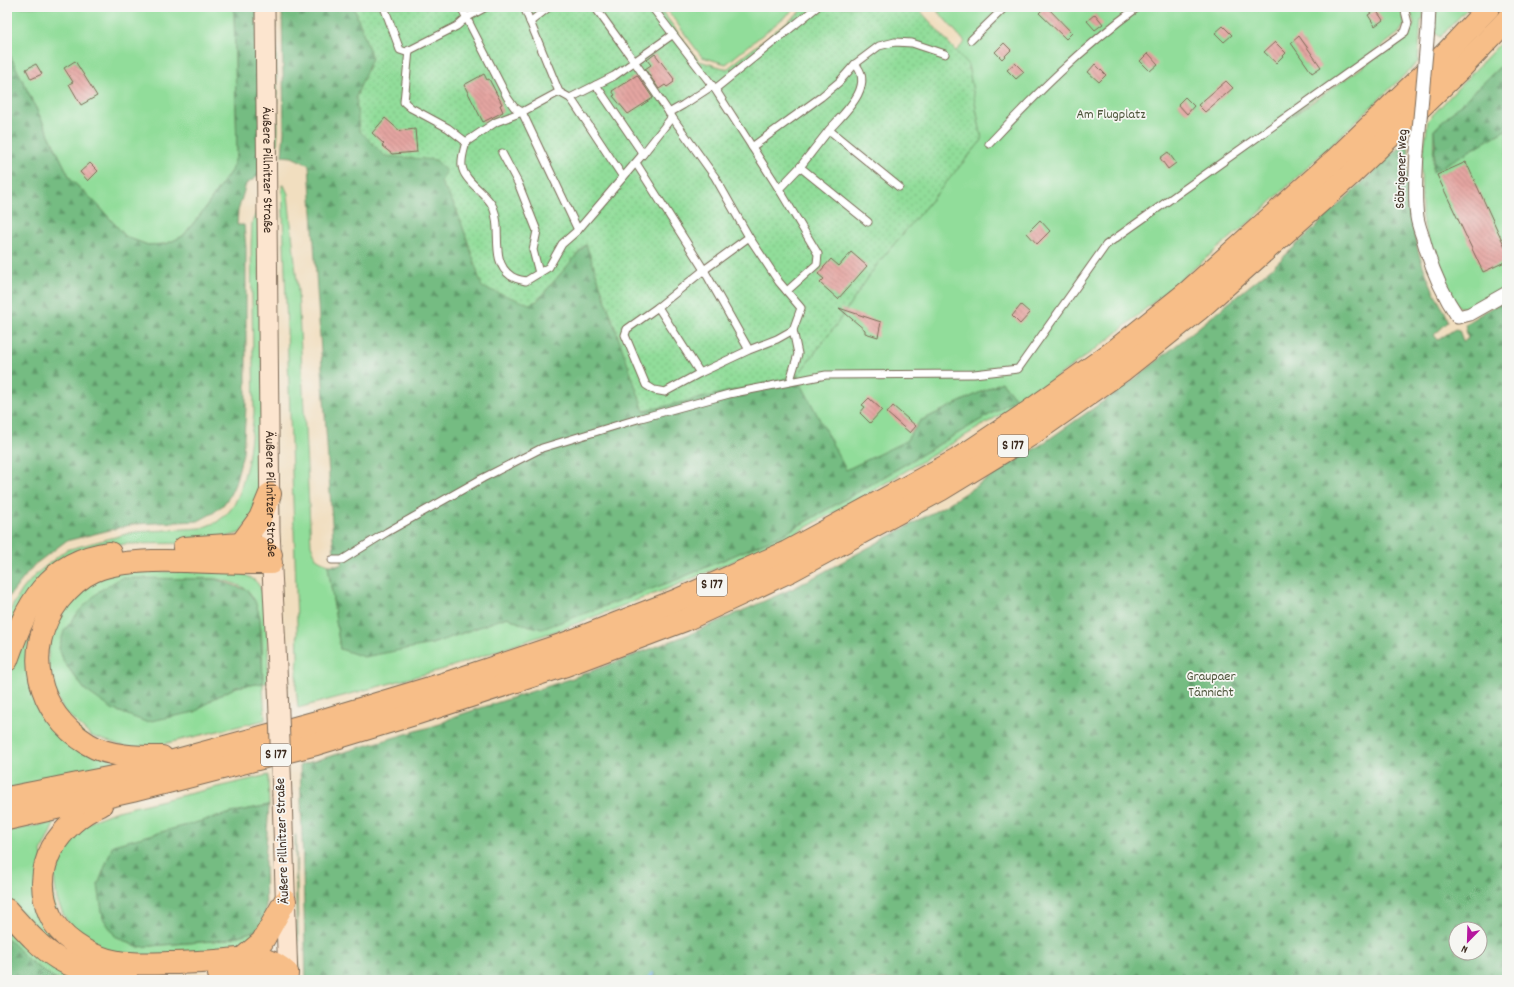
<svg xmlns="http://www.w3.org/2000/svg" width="1514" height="987" font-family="Dekko,sans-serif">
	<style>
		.green { fill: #91dd9a; stroke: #66845c; fill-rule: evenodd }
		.forest { fill: url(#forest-firs); stroke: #587350; fill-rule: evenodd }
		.park { fill: url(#park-dots); stroke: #66845c }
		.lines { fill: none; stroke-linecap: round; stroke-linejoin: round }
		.stream { stroke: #69acde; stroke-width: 4 }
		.building { fill: url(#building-back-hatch) }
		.lane-casing { stroke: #7b6956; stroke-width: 9 }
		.street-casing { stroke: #7b6956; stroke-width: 15 }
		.secondary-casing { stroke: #7b6956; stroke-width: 21 }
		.highway-casing { stroke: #7b6956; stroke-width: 24 }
		.lane { stroke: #fff; stroke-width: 7 }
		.street { stroke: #fff; stroke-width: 13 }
		.secondary { stroke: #fce5cf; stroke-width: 19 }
		.highway { stroke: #f7be88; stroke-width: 22 }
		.street-bridge-casing { stroke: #7b6956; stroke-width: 15; stroke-linecap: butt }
		.secondary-bridge-casing { stroke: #7b6956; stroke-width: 21; stroke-linecap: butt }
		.street-bridge { stroke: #fff; stroke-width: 13 }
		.secondary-bridge { stroke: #fce5cf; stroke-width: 19 }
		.labels { text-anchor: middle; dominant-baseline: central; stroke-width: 3.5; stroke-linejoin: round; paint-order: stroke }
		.shield { fill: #f6f6f2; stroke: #73675e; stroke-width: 1 }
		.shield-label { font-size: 13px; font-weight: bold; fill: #3b2a1e }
		.park-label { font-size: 14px; fill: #50573d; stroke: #f6f6f2 }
		.street-label { font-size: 14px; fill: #3b2a1e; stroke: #f6f6f2 }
	</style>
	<defs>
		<pattern id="forest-firs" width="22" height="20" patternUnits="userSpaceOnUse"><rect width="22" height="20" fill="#74bc82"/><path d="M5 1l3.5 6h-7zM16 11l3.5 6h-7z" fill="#60996a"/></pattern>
		<pattern id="park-dots" width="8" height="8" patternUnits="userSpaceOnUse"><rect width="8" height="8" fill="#91dd9a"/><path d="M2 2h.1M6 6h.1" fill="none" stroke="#7ebe84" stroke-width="1.8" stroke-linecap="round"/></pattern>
		<pattern id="building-back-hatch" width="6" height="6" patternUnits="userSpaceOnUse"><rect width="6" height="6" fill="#e4a5a1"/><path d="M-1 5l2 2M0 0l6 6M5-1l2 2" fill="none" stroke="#ba8783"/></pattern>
	</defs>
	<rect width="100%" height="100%" fill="#f6f6f2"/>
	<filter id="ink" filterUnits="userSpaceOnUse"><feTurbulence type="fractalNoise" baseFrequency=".025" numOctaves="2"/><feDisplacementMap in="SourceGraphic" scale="8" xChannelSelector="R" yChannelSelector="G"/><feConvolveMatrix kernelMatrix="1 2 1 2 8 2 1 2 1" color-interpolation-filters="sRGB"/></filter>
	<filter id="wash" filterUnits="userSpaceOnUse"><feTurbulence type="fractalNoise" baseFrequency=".012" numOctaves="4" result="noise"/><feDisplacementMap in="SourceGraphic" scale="16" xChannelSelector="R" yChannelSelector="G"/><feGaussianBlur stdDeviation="0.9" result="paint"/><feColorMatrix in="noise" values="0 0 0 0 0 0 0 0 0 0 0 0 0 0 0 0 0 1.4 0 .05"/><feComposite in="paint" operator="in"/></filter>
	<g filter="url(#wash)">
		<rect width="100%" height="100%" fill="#f1debf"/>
		<g class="green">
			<polygon points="7,7 234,7 237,155 231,171 217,191 204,210 183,236 166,244 148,245 126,237 97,204 71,180 7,49"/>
			<polygon points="268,7 275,7 278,130 277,148 275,153"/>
			<polygon points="665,7 797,7 726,64 702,57"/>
			<polygon points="934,7 1401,7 1405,24 1399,33 1278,126 1410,34 1414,23 1409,7 1424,7 1423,19 1421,20 1418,62 1253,219 1108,340 1020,403 859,499 779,542 672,587 562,629 444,669 298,708 296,686 298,657 295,559 282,185 284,185 288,194 298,292 311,545 316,558 328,565 340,649 432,644 507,617 519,623 676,580 782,535 858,492 1016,399 1002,382 920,421 906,441 845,471 797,376 836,325 878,263 982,140 968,66 955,52 965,42"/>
			<polygon points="1436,7 1469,7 1440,37 1435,33"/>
			<polygon points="1507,36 1507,60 1434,130 1433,171 1507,129 1507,288 1469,309 1460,307 1452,301 1441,282 1422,219 1421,169 1428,120"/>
			<polygon points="258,209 264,442 256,512 240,533 206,543 124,544 97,550 7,645 7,617 13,605 23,589 36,574 66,550 134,532 201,528 217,522 227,514 234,505 240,492 248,461 254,413 251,248 252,222"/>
			<path d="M117,571L237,572C244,575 253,577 258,584C272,604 267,659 268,683H263V687L265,720L146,748L126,747L91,736L63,710L54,690L49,674L48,656L50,640L63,610L91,582ZM196,579C202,579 209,578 215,579C222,579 241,585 247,590C265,605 262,660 263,683L236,687L213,699L195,712L85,690L64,662Z"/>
			<polygon points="59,591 38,692 117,764 116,766 7,789 7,678 21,636"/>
			<polygon points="268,775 269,805 235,812 102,904 103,918 116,936 137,947 225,940 264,928 238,953 125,957 89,942 71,927 64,916 57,900 55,886 54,874 64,847 83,826 96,819 117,811"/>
			<polygon points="55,822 41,852 71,960 7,900 7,831"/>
			<polygon points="295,835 296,835 299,980 297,980"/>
			<polygon points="7,917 111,980 54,979 31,962 7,938"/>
		</g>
		<g class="forest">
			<polygon points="234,7 259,7 260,175 246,184 238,211 237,225 244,225 246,248 246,407 243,453 235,484 229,497 223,505 213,513 198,521 134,524 66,541 34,565 7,599 7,49 71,180 97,204 126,237 148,245 166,244 183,236 204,210 217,191 231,171 237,155"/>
			<polygon points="282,7 354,7 372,58 356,97 422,158 436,160 447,171 441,182 456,208 467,239 529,304 537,301 586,244 644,411 797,376 846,470 906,441 920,421 1002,382 1016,399 858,492 782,535 676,580 542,629 519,623 507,617 432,644 364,657 340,649 328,565 342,565 342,553 334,554 309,165 292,157 282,156 284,132"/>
			<polygon points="1507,60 1507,129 1433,172 1435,144 1434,130"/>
			<path d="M1404,143L1409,149L1407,172H1409C1410,200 1411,230 1420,257C1425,272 1431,286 1438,300C1442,308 1447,313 1448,322L1434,335L1438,340L1455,329L1459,330L1463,341L1468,339L1465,324L1507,298V980H306L300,765L440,724L453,717L570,679L690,634L796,587L943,507L1042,444L1131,382L1273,267ZM1456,929H1480V953H1456Z"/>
			<polygon points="121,578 215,579 247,590 255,601 260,617 263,683 236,687 213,699 195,712 146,722 112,709 85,690 64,662 59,648 64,631 80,610 99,591"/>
			<polygon points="269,805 265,861 266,918 264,928 225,940 137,947 115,936 103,918 98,885 113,845 235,812"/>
			<polygon points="7,938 31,962 56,980 7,980"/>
		</g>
		<polygon class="park" points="354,7 659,7 699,61 727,69 806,7 917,7 968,65 982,140 878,263 836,325 797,376 644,411 586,244 537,301 529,304 482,287 467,239 456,208 441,182 446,171 436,160 385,156 359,130 356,97 372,58"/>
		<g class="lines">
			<polyline class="stream" points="648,980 652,974"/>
		</g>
		<g id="blocks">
			<g class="building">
				<polygon points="1045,7 1047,7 1072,33 1066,39 1039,13"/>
				<polygon points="1376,10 1383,20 1375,26 1368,15"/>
				<polygon points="1095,14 1103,24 1095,30 1087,21"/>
				<polygon points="1223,26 1232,35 1224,42 1215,33"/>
				<polygon points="1299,36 1321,67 1312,73 1291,43"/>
				<polygon points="1275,42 1286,53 1276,63 1264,52"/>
				<polygon points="1004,43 1011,50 1002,59 995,52"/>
				<polygon points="1148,53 1158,64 1150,71 1140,61"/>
				<polygon points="655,54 674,79 673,80 674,82 667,87 665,85 659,89 645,69 651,65 647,60"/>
				<polygon points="75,61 97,96 81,105 69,84 73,82 64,68"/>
				<polygon points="1015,63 1024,72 1016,79 1007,70"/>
				<polygon points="36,64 42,74 31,79 26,69"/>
				<polygon points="1095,64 1106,75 1099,82 1088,72"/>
				<polygon points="484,74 487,80 489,79 502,104 500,105 503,112 483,122 464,85"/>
				<polygon points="637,75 653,98 628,114 613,96 615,95 612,91"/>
				<polygon points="1226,81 1233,88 1205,112 1198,105"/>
				<polygon points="1185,97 1194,106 1187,114 1178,104"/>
				<polygon points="385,118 400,131 415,129 417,152 392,154 382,146 384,144 372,133"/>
				<polygon points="1168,152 1176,163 1168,169 1160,158"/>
				<polygon points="1466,162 1507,251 1507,261 1483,272 1437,175"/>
				<polygon points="90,163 98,171 88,181 80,172"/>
				<polygon points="1040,220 1050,231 1037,244 1027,233"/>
				<polygon points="851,252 867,266 838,299 820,283 824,279 818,274 831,259 839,266"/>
				<polygon points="1021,305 1030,313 1020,324 1012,316"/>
				<polygon points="839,308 881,322 878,337 865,333 865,330"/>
				<polygon points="869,398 882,410 870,423 860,413 865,407 862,405"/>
				<polygon points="893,406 916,426 910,433 887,413"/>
			</g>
		</g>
	</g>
	<g filter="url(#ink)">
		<use href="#blocks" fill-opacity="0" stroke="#7b6956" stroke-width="1"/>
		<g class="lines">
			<defs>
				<g id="lane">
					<polyline points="384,7 400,50 406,52 457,26 466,18 486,7"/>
					<polyline points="461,7 507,97 514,107 522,112 578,230 643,154 596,85 570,98"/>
					<polyline points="524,7 559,92 570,98 574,103 623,177"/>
					<polyline points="595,7 634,61 672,117 643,154"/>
					<polyline points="652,7 715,89 779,189 818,254 817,264 787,291"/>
					<polyline points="530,22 549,7"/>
					<polyline points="971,40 1005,7"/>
					<polyline points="409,50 404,102 411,108 448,128 466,142"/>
					<polyline points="596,85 614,76 672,35"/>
					<polyline points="715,89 817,7"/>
					<path d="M559,92L522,112L496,122L466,142C464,150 461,158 462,166C464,182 487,193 493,207C503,229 489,261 511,276C515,279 521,280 526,281L549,267L562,244L578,230"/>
					<polyline points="669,113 683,105 712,86"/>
					<path d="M829,130C843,114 876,86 855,64"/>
					<path d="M989,144C1035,95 1083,47 1138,7"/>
					<polyline points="752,147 821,97 839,82 855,64 879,46 895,42 912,43 945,54"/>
					<polyline points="502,153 518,183 537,231 533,250 539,273"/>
					<polyline points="636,163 704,270 749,237 715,177 672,117"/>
					<polyline points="800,167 868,222"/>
					<polyline points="779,189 800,167 829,130 899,187"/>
					<polyline points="749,237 779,282 801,308 793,330 798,354 791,377"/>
					<polyline points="658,307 700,373"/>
					<polyline points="749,350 704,270 658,307 627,329 625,335 646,385 654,390 665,392 700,373 749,350 777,339 793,330"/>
					<polyline points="332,560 342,560 387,532 483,478 542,448 641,418 729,394 826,375 974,374 1018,369 1106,245 1405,32 1408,23 1404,7"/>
				</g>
				<g id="street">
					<polyline points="1428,29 1429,7"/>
					<path d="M1417,152C1416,174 1414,196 1417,217C1418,224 1421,232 1423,238C1431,268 1441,292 1458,317L1470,314L1507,293"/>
				</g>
				<g id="secondary">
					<path id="s1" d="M265,7L270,531L278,687"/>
					<polyline points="282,796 288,980"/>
				</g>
				<g id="highway">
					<polyline points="241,544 260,518 270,494"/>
					<polyline points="184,548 241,544 258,547 271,555"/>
					<path d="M7,660C26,606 47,561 110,553"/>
					<path d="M162,757C138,757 109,757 88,744C36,713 22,649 59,600C68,589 80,577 94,571C112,563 133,562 153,561C193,560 232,564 271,563"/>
					<polyline points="7,798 118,776 320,721 453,681 564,644 675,601 787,552 957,460 1027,413 1114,351 1190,290 1337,158 1447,52 1489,7"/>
					<path d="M101,805C81,813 63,829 52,848C41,869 40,893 50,915C55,927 65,937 75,944C105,966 133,964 168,963C184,963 200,962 216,961C244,959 266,952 287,973"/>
					<polyline points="7,819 132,791 316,744 418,713 566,665 685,620 790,571 940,490 1032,434 1123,370 1198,310 1349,176 1462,67 1507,20"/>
					<path d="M7,910C47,955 63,973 126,974"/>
					<polyline points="242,959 262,942 285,901"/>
					<polyline points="219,974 287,973"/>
				</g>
			</defs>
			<use href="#lane" class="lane-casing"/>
			<use href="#street" class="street-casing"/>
			<use href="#secondary" class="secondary-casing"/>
			<use href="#highway" class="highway-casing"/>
			<use href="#lane" class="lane"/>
			<use href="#street" class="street"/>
			<use href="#secondary" class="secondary"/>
			<use href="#highway" class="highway"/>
			<defs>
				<polyline id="street-bridge" points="1417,152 1428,29"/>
				<polyline id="secondary-bridge" points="278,687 282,796"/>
			</defs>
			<use href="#street-bridge" class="street-bridge-casing"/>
			<use href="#secondary-bridge" class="secondary-bridge-casing"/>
			<use href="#street-bridge" class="street-bridge"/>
			<use href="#secondary-bridge" class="secondary-bridge"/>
		</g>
	</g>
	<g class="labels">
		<g class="shield">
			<rect x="998" y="435" width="30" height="22" rx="3"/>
			<rect x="697" y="574" width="30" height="22" rx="3"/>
			<rect x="261" y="744" width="30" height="22" rx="3"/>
		</g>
		<g class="shield-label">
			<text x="1013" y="446">S 177</text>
			<text x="712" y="585">S 177</text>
			<text x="276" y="755">S 177</text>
		</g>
		<g class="park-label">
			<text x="1111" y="115">Am Flugplatz</text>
			<text x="1211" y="677">Graupaer<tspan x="1211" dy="16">Tännicht</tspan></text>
		</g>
		<g class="street-label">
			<text transform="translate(1402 169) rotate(-88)">Söbrigener Weg</text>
			<text stroke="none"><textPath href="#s1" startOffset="163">Äußere Pillnitzer Straße</textPath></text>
			<text stroke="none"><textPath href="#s1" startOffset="487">Äußere Pillnitzer Straße</textPath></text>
			<text transform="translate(283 841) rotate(-92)">Äußere Pillnitzer Straße</text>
		</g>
	</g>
	<rect width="1514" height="987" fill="none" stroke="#f6f6f2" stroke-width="24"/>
	<g transform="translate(1468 941) rotate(203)"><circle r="19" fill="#f6f6f2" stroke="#aba49d"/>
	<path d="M0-3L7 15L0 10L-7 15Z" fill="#b5179e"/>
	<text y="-6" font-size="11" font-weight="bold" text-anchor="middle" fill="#3b2a1e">N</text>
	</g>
</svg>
